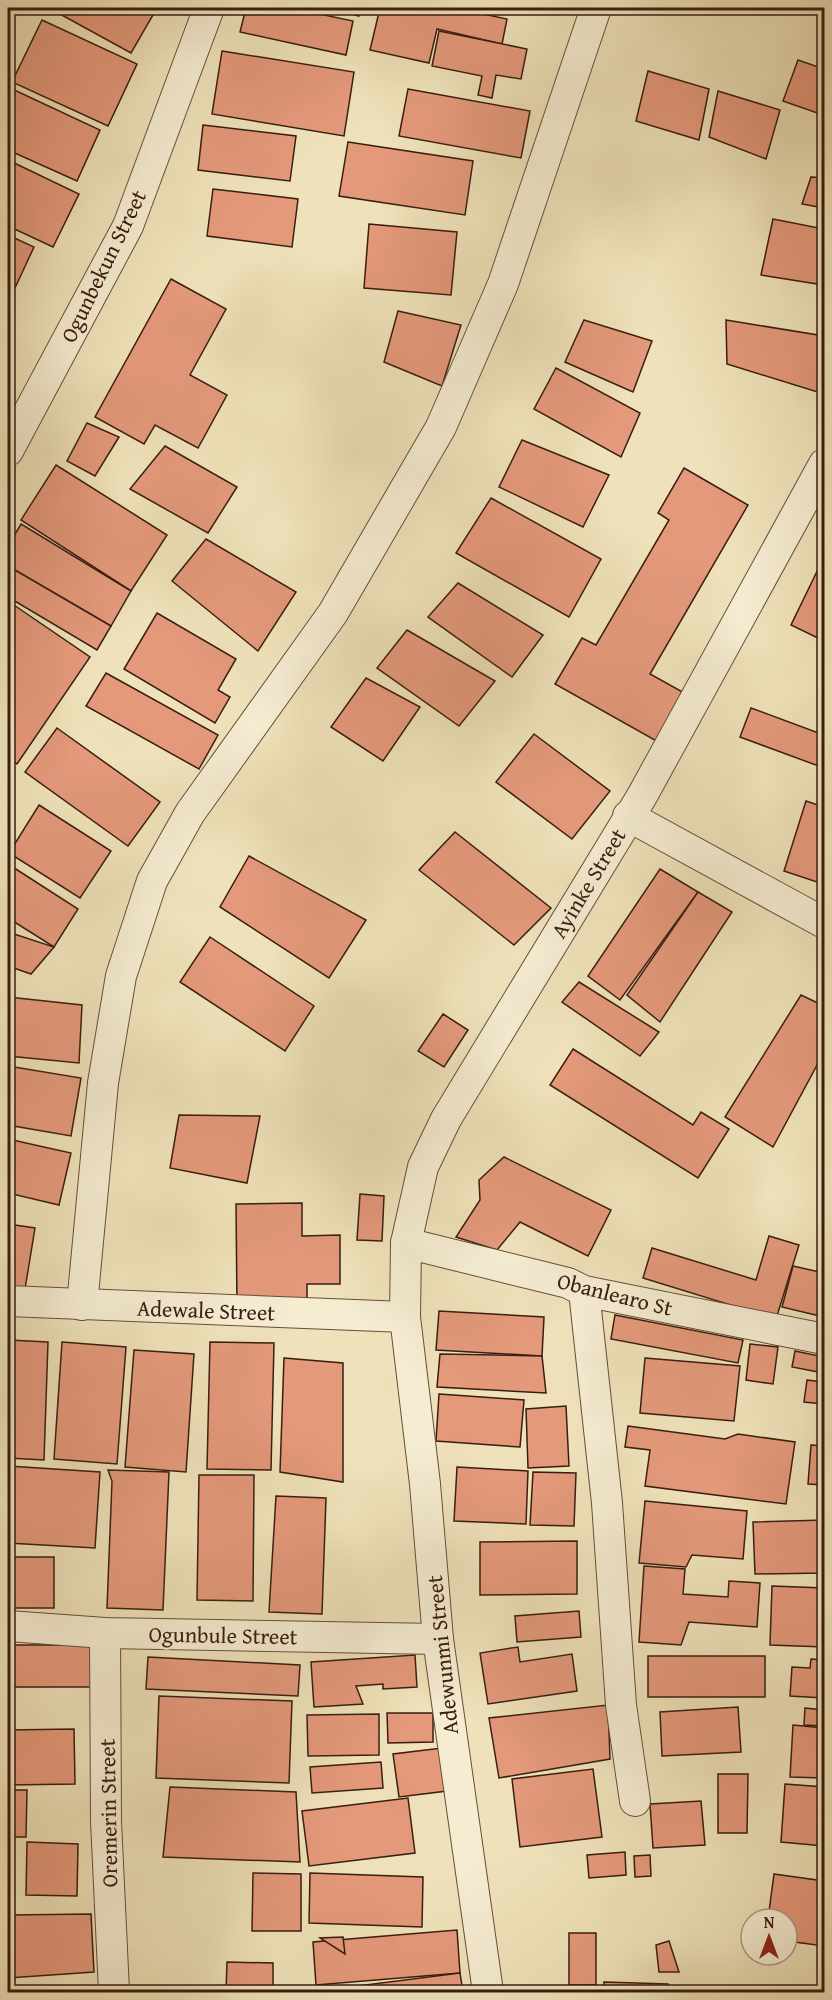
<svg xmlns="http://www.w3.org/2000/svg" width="832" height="2000" font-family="'Gentium Book Plus',serif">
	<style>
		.building { fill: #e4997b; stroke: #391d10; stroke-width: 1.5 }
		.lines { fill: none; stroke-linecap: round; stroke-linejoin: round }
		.minor-casing { stroke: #664e3a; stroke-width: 32 }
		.minor { stroke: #f5ecd2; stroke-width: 30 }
		.labels { text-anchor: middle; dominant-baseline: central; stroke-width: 4.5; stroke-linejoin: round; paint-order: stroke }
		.street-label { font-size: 22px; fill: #391d10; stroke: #f5ecd2 }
	</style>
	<rect width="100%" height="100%" fill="#efe2ba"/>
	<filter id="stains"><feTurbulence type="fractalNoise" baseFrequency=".00333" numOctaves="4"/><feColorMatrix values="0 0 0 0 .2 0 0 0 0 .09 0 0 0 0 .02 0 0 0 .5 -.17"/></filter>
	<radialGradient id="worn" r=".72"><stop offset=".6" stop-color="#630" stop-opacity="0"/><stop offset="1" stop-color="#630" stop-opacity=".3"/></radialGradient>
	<g class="building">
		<polygon points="49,8 157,8 131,53"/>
		<polygon points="246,8 291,8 353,21 346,55 240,32"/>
		<polygon points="329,8 361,8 359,16"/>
		<polygon points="380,8 455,8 507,19 502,44 437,29 429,63 370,50"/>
		<polygon points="42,20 137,64 108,126 12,82"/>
		<polygon points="439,31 527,49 521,79 496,75 492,98 478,95 482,76 432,66"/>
		<polygon points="222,51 354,72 344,136 212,114"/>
		<polygon points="798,60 824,69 823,115 783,101"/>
		<polygon points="648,71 709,89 699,140 636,121"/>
		<polygon points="10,88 100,130 77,181 8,150"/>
		<polygon points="408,89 530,111 521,158 399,136"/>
		<polygon points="718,91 780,110 766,159 709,137"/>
		<polygon points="203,125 296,136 290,181 198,170"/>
		<polygon points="348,142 473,161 465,215 339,196"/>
		<polygon points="8,160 79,194 53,247 8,226"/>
		<polygon points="811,177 824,178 824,208 802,204"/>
		<polygon points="213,189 298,199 292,247 207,236"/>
		<polygon points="773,219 824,229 824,285 761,275"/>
		<polygon points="369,224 457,232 451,295 364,288"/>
		<polygon points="8,235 34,247 8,303"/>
		<polygon points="171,279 226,309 190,375 227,395 198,448 155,425 144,444 95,417"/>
		<polygon points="398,311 461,325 442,386 384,362"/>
		<polygon points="584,320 652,341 633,392 565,362"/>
		<polygon points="726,320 824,336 824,394 727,364"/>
		<polygon points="556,368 640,413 621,457 534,409"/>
		<polygon points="87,423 119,437 95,476 67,461"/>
		<polygon points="522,440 609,475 583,527 499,487"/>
		<polygon points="165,446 237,487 208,533 130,489"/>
		<polygon points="56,465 167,535 131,591 21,520"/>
		<polygon points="684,468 748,505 650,674 688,695 660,743 555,684 582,638 596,645 669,520 658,513"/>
		<polygon points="491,498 601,559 569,617 456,553"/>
		<polygon points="21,524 131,591 111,626 8,566 8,546"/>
		<polygon points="206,539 296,592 258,651 172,581"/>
		<polygon points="824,557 824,641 791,625"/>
		<polygon points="8,566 111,626 97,650 8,597"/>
		<polygon points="458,583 543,635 512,677 428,617"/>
		<polygon points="8,601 90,657 17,764 8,757"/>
		<polygon points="157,613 236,659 218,690 230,697 215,723 124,669"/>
		<polygon points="407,630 495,681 459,726 377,668"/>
		<polygon points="106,673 218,735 199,769 86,706"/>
		<polygon points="366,678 420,707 383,761 331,727"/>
		<polygon points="751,708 824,735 824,768 740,737"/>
		<polygon points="57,728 160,802 128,846 25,772"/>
		<polygon points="534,734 610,791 572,839 496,782"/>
		<polygon points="806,801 824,807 823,884 784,871"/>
		<polygon points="39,805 111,851 80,898 9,853"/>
		<polygon points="455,832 551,908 514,945 419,870"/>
		<polygon points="249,856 366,920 329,978 220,907"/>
		<polygon points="8,864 78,909 54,947 8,918"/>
		<polygon points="660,869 698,892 620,1000 588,976"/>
		<polygon points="698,892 732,912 660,1022 627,995"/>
		<polygon points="8,932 54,947 31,974 8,966"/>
		<polygon points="210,937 314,1006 285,1051 180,982"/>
		<polygon points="579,982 659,1032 640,1056 562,1002"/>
		<polygon points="801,995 824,1006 824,1052 773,1147 725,1117"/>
		<polygon points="8,997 82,1005 79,1063 8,1056"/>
		<polygon points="443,1014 468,1030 444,1067 418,1051"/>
		<polygon points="573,1049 693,1125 701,1112 729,1129 698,1178 550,1085"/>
		<polygon points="8,1066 81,1078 71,1136 8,1125"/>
		<polygon points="179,1115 260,1116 247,1183 170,1168"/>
		<polygon points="8,1139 71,1153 59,1205 8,1193"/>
		<polygon points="504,1157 611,1210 588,1256 520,1222 497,1250 456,1237 480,1200 479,1180"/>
		<polygon points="360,1194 384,1196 382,1241 357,1240"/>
		<polygon points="302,1203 302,1236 340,1235 340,1284 307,1284 307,1307 237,1308 236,1204"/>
		<polygon points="8,1224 35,1228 25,1289 8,1286"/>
		<polygon points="769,1236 799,1245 776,1319 643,1278 652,1248 756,1280"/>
		<polygon points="793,1266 824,1273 824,1317 782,1307"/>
		<polygon points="439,1311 544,1317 542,1356 436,1350"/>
		<polygon points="615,1315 743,1340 738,1363 611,1339"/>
		<polygon points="8,1340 48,1342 44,1460 8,1458"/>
		<polygon points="62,1342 126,1347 117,1464 54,1459"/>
		<polygon points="210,1342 274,1343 271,1470 207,1469"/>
		<polygon points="750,1344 778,1347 773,1384 746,1380"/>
		<polygon points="134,1350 194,1354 186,1472 125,1467"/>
		<polygon points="795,1351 824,1357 824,1373 792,1367"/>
		<polygon points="440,1354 542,1356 546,1393 437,1387"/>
		<polygon points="284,1358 343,1363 343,1482 280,1472"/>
		<polygon points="645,1358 740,1366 734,1421 640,1413"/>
		<polygon points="807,1380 823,1382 822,1395 824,1395 824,1404 804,1402"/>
		<polygon points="439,1394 524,1400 520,1447 436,1441"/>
		<polygon points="566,1406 569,1466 528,1468 526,1409"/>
		<polygon points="819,1411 824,1411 824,1431 818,1430"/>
		<polygon points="628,1426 725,1439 738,1434 795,1442 786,1504 645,1486 650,1450 625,1447"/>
		<polygon points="811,1445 824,1446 824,1485 808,1484"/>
		<polygon points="8,1466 100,1472 95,1548 8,1543"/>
		<polygon points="457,1467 528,1471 526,1524 454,1521"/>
		<polygon points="108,1470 169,1472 163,1610 107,1608 112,1481"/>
		<polygon points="533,1472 576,1473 574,1526 530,1525"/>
		<polygon points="199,1475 254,1475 253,1601 197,1600"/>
		<polygon points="276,1496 326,1498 322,1614 269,1612"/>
		<polygon points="645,1501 747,1511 743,1559 692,1555 686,1567 639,1563"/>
		<polygon points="824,1520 824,1573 755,1574 753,1522"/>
		<polygon points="577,1541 577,1594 480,1595 480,1542"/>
		<rect x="8" y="1557" width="46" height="51"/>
		<polygon points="644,1566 685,1569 683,1594 728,1597 729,1581 760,1583 757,1627 689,1622 681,1645 639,1642"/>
		<polygon points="772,1586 824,1588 824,1647 770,1645"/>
		<polygon points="579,1611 581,1637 517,1642 515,1616"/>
		<polygon points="8,1645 95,1645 94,1687 8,1687"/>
		<polygon points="518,1647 520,1662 572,1654 577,1691 488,1704 480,1653"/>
		<polygon points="415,1655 417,1687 383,1689 383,1684 356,1686 363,1704 314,1707 311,1662"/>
		<rect x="648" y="1656" width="117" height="41"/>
		<polygon points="148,1657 300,1665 298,1696 146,1689"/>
		<polygon points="811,1659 824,1660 824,1698 790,1696 792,1667 810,1668"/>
		<polygon points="159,1696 292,1701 289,1783 156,1778"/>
		<polygon points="608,1705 610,1759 499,1778 489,1718"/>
		<polygon points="738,1707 741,1752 662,1756 660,1712"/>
		<polygon points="805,1708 824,1710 824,1726 804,1725"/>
		<polygon points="387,1713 433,1713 433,1742 388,1743"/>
		<polygon points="379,1714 379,1755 308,1756 307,1715"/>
		<polygon points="793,1725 824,1728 824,1778 790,1777"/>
		<polygon points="74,1729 75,1784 8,1785 8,1730"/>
		<polygon points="442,1748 447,1791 399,1797 393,1754"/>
		<polygon points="381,1762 383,1788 312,1793 310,1767"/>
		<polygon points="593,1769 602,1837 520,1847 512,1779"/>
		<polygon points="718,1774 748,1774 747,1833 718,1833"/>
		<polygon points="785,1784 824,1787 824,1846 781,1842"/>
		<polygon points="170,1787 296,1792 300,1862 163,1857"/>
		<polygon points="8,1790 27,1790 26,1837 8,1837"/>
		<polygon points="408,1798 415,1853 309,1866 302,1811"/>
		<polygon points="701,1801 705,1845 653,1848 650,1804"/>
		<polygon points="27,1842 78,1844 77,1896 26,1895"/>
		<polygon points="625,1852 626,1875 589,1878 587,1855"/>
		<polygon points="650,1855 651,1876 635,1877 634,1856"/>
		<polygon points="253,1873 301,1874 301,1931 252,1931"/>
		<polygon points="310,1873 423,1877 422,1927 309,1923"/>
		<polygon points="774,1874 824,1881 824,1946 787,1941 787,1919 768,1919"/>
		<polygon points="91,1914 94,1972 8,1978 8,1915"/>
		<polygon points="457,1930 460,1973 316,1985 313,1942"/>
		<rect x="569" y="1933" width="27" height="52"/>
		<polygon points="343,1937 345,1954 320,1938"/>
		<polygon points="669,1941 679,1972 659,1972 656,1945"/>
		<polygon points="227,1962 273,1963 273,1986 247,1986 247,1992 226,1992"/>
		<polygon points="460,1973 463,1992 310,1992"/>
		<polygon points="604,1982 668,1984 668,1992 604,1992"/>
	</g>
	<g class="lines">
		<defs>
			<g id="minor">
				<polyline points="8,451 128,226 209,8"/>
				<polyline points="628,816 824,923"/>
				<polyline points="406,1243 568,1283 584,1291 824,1339"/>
				<polyline points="584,1291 607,1503 621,1705 635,1801"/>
				<polyline points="8,1301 405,1317"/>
				<polyline points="82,1305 103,1083 121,976 152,881 190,813 333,613 441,427 503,284 596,8"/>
				<polyline points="8,1626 105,1633 438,1639"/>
				<polyline points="105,1633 106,1821 114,1992"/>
				<polyline points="488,1992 438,1639 425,1484 405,1317 406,1243 423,1167 446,1119 642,796 824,464"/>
			</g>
		</defs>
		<use href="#minor" class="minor-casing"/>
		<use href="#minor" class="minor"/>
	</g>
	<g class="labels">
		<g class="street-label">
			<text transform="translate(103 266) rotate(-64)">Ogunbekun Street</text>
			<text transform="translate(588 883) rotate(-59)">Ayinke Street</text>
			<text transform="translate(615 1294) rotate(14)">Obanlearo St</text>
			<text transform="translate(206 1310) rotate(2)">Adewale Street</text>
			<text transform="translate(223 1635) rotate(1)">Ogunbule Street</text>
			<text transform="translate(442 1655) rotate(-96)">Adewunmi Street</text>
			<text transform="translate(108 1813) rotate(-91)">Oremerin Street</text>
		</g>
	</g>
	<rect width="832" height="2000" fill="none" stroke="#efe2ba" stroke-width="30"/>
	<rect x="9" y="9" width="814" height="1982" fill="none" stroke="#391d10" stroke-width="3"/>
	<rect x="15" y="15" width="802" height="1970" fill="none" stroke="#391d10" stroke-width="1.5"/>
	<g transform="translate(769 1937)"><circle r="28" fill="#f5ecd2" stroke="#aa9984" stroke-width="1.5"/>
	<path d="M0-4.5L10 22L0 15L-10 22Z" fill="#8f2418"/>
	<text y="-9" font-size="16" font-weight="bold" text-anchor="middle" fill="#391d10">N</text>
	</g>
	<rect width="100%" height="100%" filter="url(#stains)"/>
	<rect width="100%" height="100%" fill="url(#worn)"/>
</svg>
